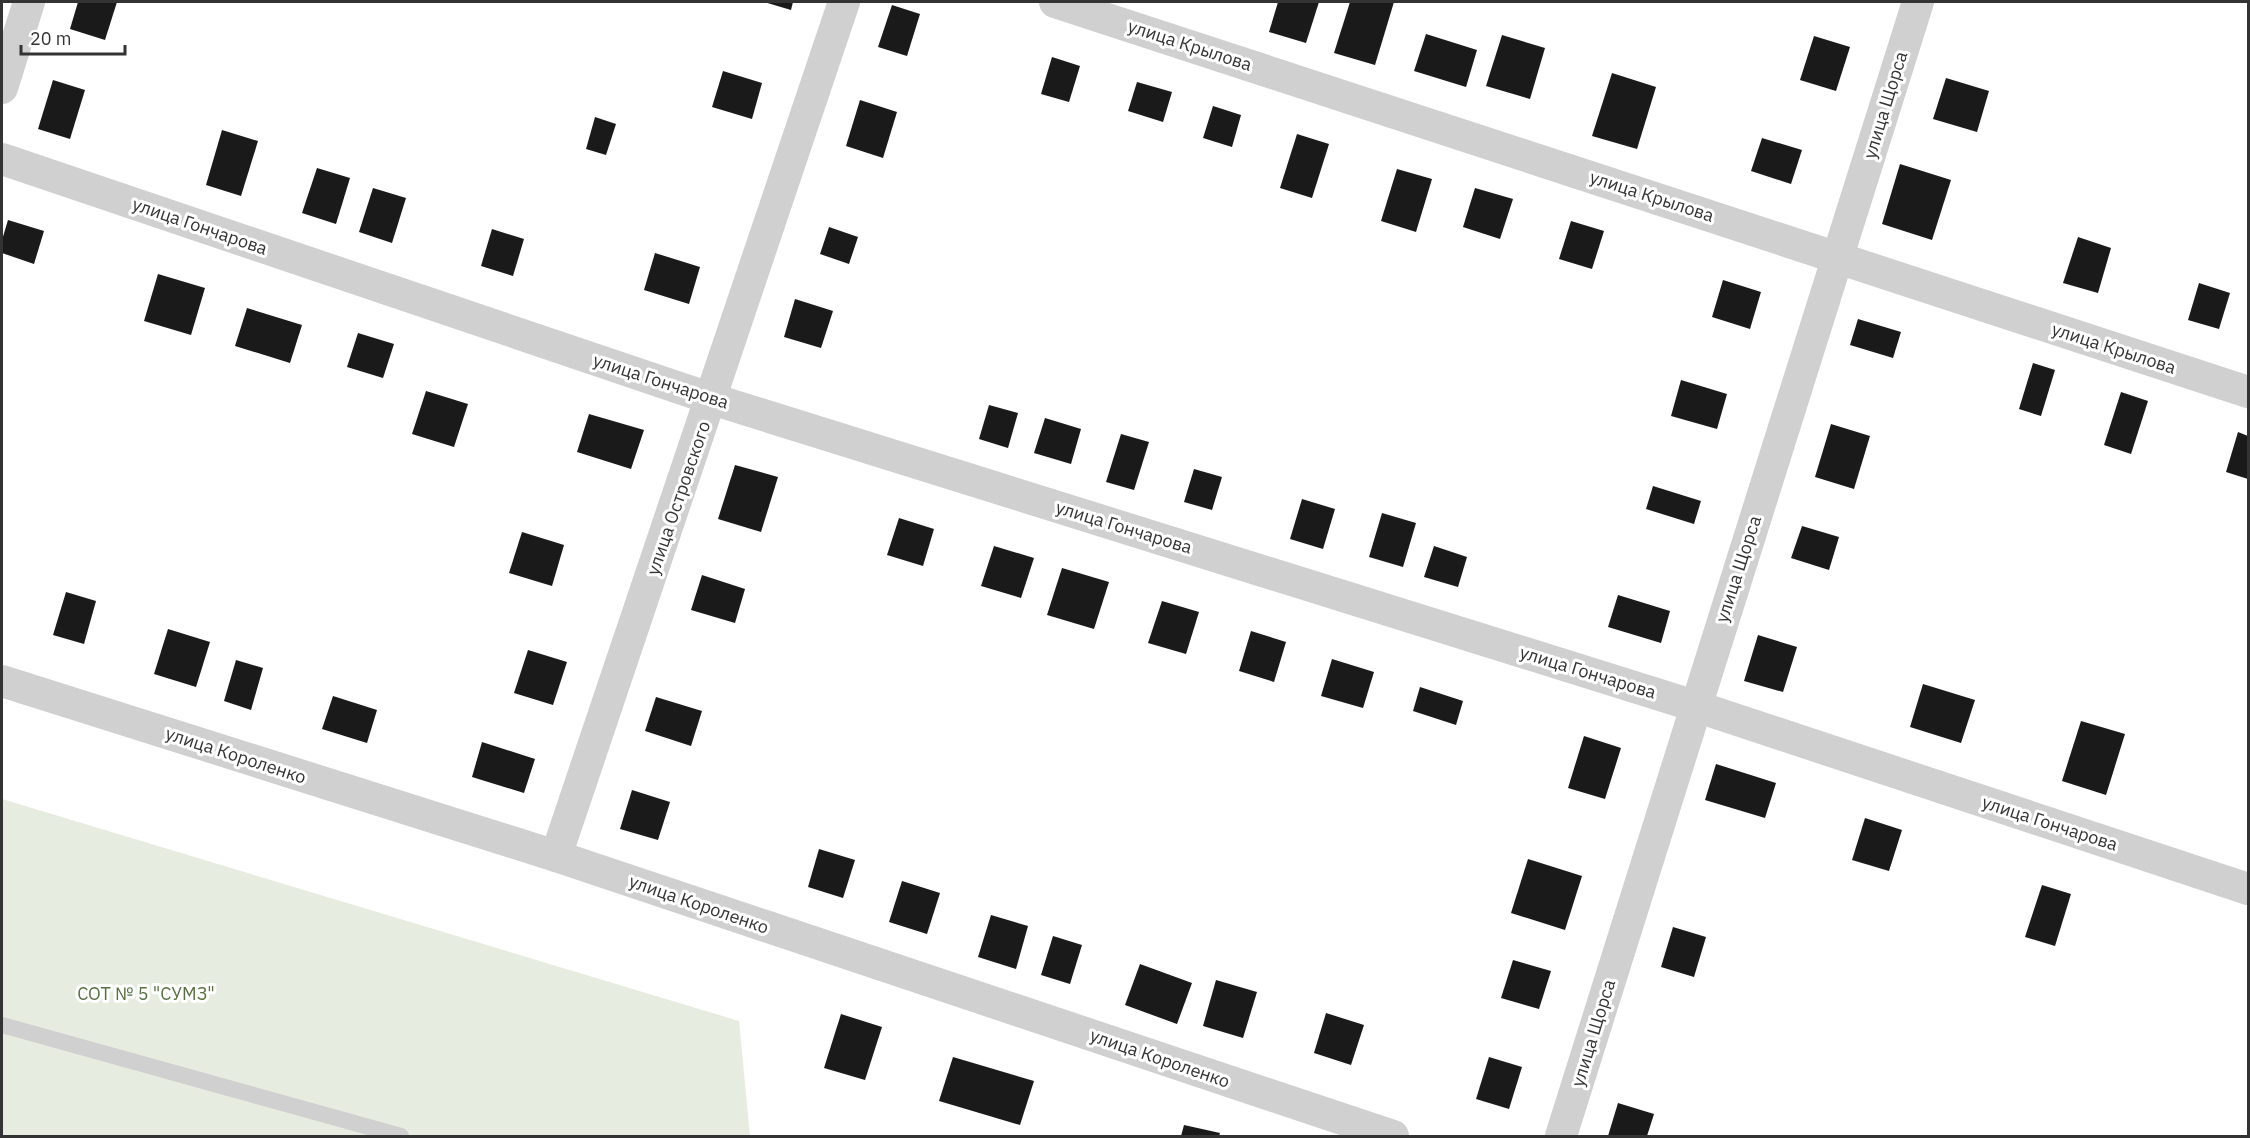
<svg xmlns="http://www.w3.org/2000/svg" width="2250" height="1138" font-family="'IBM Plex Sans',sans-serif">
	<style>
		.green { fill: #e6ecdf }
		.building { fill: #1a1a1a }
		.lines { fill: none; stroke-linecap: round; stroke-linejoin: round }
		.service { stroke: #d0d0d0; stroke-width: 16 }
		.minor { stroke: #d0d0d0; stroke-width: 32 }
		.labels { text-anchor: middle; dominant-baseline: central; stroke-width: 6; stroke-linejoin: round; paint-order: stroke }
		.street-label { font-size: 18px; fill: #333; stroke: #fff }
		.park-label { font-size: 18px; fill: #56703f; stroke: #fff }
	</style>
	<rect width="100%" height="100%" fill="#fff"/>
	<polygon class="green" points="2,799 739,1021 750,1136 2,1136"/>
	<g class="building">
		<polygon points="78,2 117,2 105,40 70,29"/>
		<polygon points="764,2 793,2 791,10"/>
		<polygon points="1278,2 1319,2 1306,43 1269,32"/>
		<polygon points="1350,2 1394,2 1375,65 1334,53"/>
		<polygon points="892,5 920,14 907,56 878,47"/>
		<polygon points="1426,34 1477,50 1466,87 1414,71"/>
		<polygon points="1502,35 1545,48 1530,99 1486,86"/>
		<polygon points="1814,36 1850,47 1836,91 1800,80"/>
		<polygon points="1052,57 1080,66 1069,102 1041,94"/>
		<polygon points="723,71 762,83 752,119 712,107"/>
		<polygon points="1612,73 1656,87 1637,149 1592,136"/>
		<polygon points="1946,78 1989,91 1977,132 1933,119"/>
		<polygon points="53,80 85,90 70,139 38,129"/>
		<polygon points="1137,82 1172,92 1163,122 1128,111"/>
		<polygon points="860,100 897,112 883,158 846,146"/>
		<polygon points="1213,106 1241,115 1232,147 1203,138"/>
		<polygon points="595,117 616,124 606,155 586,149"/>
		<polygon points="222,130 258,141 241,196 206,185"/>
		<polygon points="1297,134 1329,144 1312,198 1280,188"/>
		<polygon points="1762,138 1802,150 1791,184 1751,171"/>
		<polygon points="1900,164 1951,180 1932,240 1882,224"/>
		<polygon points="317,168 350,178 336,224 302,213"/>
		<polygon points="1397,169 1432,179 1416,232 1381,221"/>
		<polygon points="373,188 406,198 392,243 359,232"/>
		<polygon points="1475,188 1513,199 1500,239 1463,227"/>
		<polygon points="8,220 44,231 34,264 2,253 2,240"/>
		<polygon points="1571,221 1604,231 1592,269 1559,259"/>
		<polygon points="829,227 858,237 849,264 820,254"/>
		<polygon points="492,229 524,239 513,276 481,266"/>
		<polygon points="2078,237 2111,248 2098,293 2063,283"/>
		<polygon points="655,253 700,267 689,304 644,290"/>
		<polygon points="158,274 205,288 191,335 144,321"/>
		<polygon points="1723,280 1761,292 1750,329 1712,317"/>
		<polygon points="2199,283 2230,293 2219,329 2188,320"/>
		<polygon points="795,299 833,311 821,348 784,337"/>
		<polygon points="247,308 302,325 290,363 235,346"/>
		<polygon points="1858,319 1901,332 1893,358 1850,345"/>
		<polygon points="358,333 394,344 383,378 347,367"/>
		<polygon points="2033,363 2055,370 2041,416 2019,409"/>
		<polygon points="1681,380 1727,394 1717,429 1671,416"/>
		<polygon points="426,391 468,404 454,447 412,434"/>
		<polygon points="2121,392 2148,401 2131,454 2104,445"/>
		<polygon points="989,405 1018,413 1008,448 979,439"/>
		<polygon points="589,414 644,430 631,469 577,452"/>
		<polygon points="1045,418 1081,429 1071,464 1034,453"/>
		<polygon points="1831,424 1870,436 1854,489 1815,477"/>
		<polygon points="2238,432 2248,436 2248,479 2226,472"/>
		<polygon points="1121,434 1149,442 1134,490 1106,482"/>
		<polygon points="735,465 778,477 761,532 718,519"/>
		<polygon points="1194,469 1222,477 1212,510 1184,502"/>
		<polygon points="1653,486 1701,501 1694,524 1646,509"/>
		<polygon points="1302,499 1335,509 1323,549 1290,539"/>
		<polygon points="1382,513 1416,523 1403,567 1369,557"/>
		<polygon points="899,518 934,529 923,566 887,555"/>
		<polygon points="1802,526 1839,537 1829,570 1791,558"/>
		<polygon points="522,532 564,545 552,586 509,573"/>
		<polygon points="994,546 1034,558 1021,598 981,586"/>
		<polygon points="1434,546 1467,557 1458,587 1424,577"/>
		<polygon points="1062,568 1109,582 1094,629 1047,615"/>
		<polygon points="702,575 745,589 735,623 691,610"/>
		<polygon points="66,592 96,601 84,644 53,635"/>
		<polygon points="1618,595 1670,611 1661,643 1608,627"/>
		<polygon points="1162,601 1199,612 1186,654 1148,643"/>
		<polygon points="168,629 210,642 196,687 154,674"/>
		<polygon points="1251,631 1286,642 1274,682 1239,671"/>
		<polygon points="1758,635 1797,647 1783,692 1744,681"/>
		<polygon points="528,650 567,662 553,705 514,693"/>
		<polygon points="1332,659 1374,672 1363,708 1321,696"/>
		<polygon points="236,660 263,668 251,710 224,701"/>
		<polygon points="1923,684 1975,700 1961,743 1910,727"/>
		<polygon points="1420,687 1463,701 1456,725 1413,711"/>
		<polygon points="333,696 377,710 367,743 322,729"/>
		<polygon points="656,697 702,711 691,746 645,731"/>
		<polygon points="2081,721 2125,734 2106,795 2062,781"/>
		<polygon points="1584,736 1621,748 1605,799 1568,788"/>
		<polygon points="482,742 535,759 524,793 472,777"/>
		<polygon points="1716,764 1776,783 1765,818 1705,800"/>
		<polygon points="632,790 670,802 658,840 620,829"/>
		<polygon points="1865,818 1902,830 1889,871 1852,860"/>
		<polygon points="819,849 855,860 843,898 808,887"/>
		<polygon points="1528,859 1582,876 1565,930 1511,913"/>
		<polygon points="902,881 940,893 927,934 889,922"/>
		<polygon points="2042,885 2071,894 2055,946 2025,937"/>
		<polygon points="991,915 1028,926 1016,969 978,957"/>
		<polygon points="1673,927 1706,937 1694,977 1661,967"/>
		<polygon points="1053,936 1082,945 1070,984 1041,975"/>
		<polygon points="1513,960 1551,971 1539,1009 1501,998"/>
		<polygon points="1140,964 1192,983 1177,1024 1125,1005"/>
		<polygon points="1216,980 1257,992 1243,1038 1203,1026"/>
		<polygon points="1326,1013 1364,1025 1351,1065 1314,1053"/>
		<polygon points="841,1014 882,1027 865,1080 824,1068"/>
		<polygon points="953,1057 1034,1081 1020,1125 939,1101"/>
		<polygon points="1489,1057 1522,1067 1509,1109 1476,1099"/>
		<polygon points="1618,1103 1654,1114 1647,1136 1608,1136"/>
		<polygon points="1184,1125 1220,1133 1219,1136 1181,1136"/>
	</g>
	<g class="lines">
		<polyline class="service" points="2,1025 401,1136"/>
		<g class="minor">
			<polyline points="1055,2 2248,392"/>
			<polyline points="2,88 29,2"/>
			<polyline points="2,159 712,399 1695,706 2248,889"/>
			<polyline points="2,681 556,856 1393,1136"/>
			<polyline points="556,856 844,2"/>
			<polyline points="1561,1136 1918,2"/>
		</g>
	</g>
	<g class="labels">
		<g class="street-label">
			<text transform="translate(1190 45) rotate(18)">улица Крылова</text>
			<text transform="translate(1885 105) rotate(-73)">улица Щорса</text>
			<text transform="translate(1652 196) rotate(18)">улица Крылова</text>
			<text transform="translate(200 226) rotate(19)">улица Гончарова</text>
			<text transform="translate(2114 348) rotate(18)">улица Крылова</text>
			<text transform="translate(661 381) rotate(18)">улица Гончарова</text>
			<text transform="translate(678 498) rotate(-71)">улица Островского</text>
			<text transform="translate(1124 527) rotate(17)">улица Гончарова</text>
			<text transform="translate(1738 569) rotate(-72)">улица Щорса</text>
			<text transform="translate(1588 672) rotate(17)">улица Гончарова</text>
			<text transform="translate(236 755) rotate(18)">улица Короленко</text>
			<text transform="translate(2050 823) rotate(18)">улица Гончарова</text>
			<text transform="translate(699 904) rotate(19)">улица Короленко</text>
			<text transform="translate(1593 1033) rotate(-73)">улица Щорса</text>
			<text transform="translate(1160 1058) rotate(19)">улица Короленко</text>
		</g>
		<g class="park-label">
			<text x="146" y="993">СОТ № 5 "СУМЗ"</text>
		</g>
	</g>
	<rect width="2250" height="1138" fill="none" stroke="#333333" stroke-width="6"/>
	<path d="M21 45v9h104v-9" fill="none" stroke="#333333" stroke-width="3"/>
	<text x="30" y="45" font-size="18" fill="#333333" stroke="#ffffff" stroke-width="4.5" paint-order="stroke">20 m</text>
</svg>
